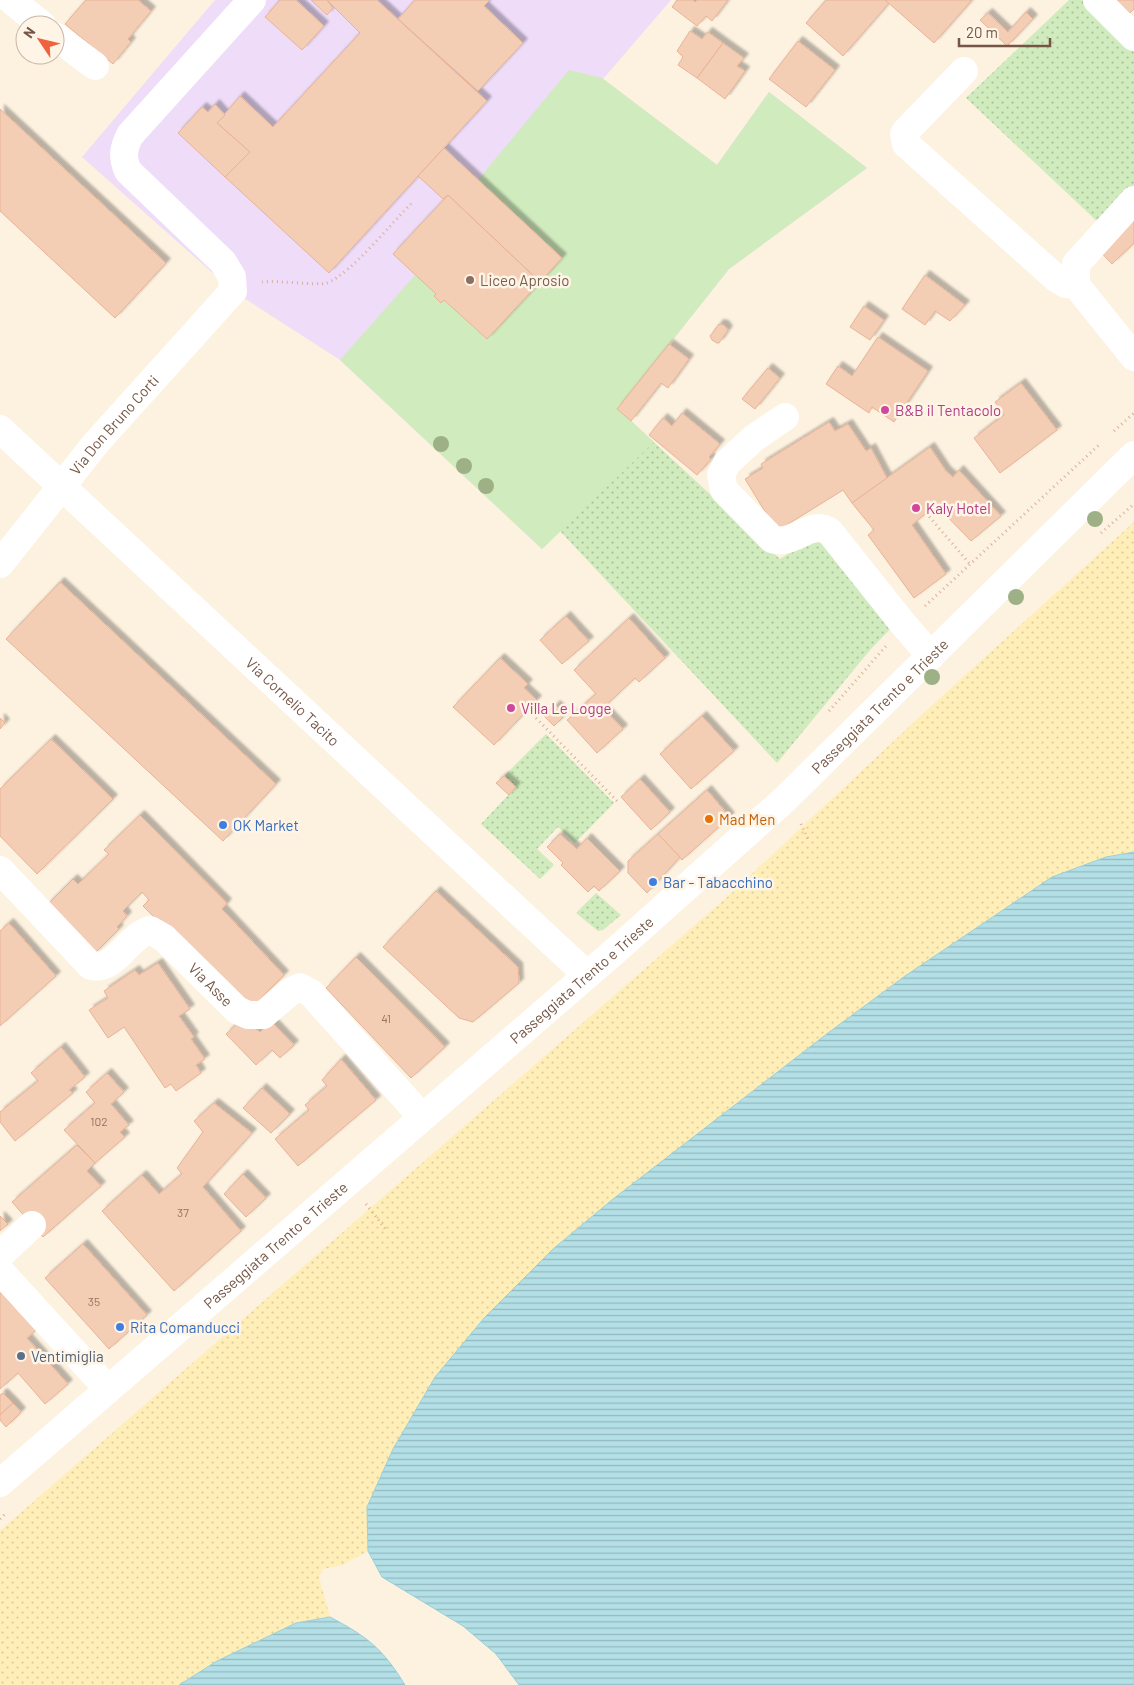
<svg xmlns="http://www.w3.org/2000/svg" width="1134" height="1685" font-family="Barlow,sans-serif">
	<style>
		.education { fill: #eedcf9 }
		.grass { fill: url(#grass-dots) }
		.sand { fill: url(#sand-dots) }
		.park { fill: #d0ebbd }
		.water { fill: url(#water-rules); stroke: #99d0da }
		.building { fill: #f4cdb5; stroke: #e8b395; filter: url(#shadow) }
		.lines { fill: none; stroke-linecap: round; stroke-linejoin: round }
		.path { stroke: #d9b199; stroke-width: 3; stroke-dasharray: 1 4; stroke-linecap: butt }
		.minor { stroke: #fff; stroke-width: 28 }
		.tree { fill: #9eb086 }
		.education-dot { fill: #8d6e63; stroke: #fff5e6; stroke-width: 2 }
		.hotel-dot { fill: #d1479c; stroke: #fff5e6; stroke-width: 2 }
		.food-dot { fill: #e8710a; stroke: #fff5e6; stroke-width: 2 }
		.shop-dot { fill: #3f7fe0; stroke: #fff5e6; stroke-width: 2 }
		.service-dot { fill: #5c6f8a; stroke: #fff5e6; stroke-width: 2 }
		.labels { text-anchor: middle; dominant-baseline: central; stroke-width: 5; stroke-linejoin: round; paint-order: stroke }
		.number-label { font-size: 12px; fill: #957462 }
		.education-label { font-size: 15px; fill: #785e54; stroke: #fff5e6; text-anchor: start }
		.hotel-label { font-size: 15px; fill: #b23c85; stroke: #fff5e6; text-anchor: start }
		.street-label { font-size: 15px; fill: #755646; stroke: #fff5e6 }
		.food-label { font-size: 15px; fill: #c56008; stroke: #fff5e6; text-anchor: start }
		.shop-label { font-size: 15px; fill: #366cbe; stroke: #fff5e6; text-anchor: start }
		.service-label { font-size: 15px; fill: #4e5e75; stroke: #fff5e6; text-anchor: start }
	</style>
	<defs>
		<pattern id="grass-dots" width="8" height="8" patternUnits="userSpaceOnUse" patternTransform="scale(1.25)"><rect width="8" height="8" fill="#d0ebbd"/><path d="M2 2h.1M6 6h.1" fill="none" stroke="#adc19b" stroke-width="1.8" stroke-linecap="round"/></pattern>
		<pattern id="sand-dots" width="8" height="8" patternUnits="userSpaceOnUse" patternTransform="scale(1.25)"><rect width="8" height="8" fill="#ffeeb7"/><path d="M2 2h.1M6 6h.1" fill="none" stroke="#dece9f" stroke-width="1.8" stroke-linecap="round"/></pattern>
		<pattern id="water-rules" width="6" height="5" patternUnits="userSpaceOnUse" patternTransform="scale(1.25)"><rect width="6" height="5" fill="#b3e0e7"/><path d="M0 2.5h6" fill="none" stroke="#96b8bd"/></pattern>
		<filter id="shadow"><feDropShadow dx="4.5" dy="-4.5" stdDeviation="1" flood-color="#0004"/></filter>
	</defs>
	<rect width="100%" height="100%" fill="#fdf1df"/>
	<polygon class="education" points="215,0 671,0 603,79 717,165 769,92 867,168 729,269 618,409 560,531 542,549 340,360 233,291 82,157"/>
	<g class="grass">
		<polygon points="1069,0 1087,0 1134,47 1134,194 1101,225 966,98"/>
		<polygon points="631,421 780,559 812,538 834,546 895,624 870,650 777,763 560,531 542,549"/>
		<polygon points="546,734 614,803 575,843 558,827 537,849 554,865 540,879 481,824 516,787 504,776"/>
		<polygon points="596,893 621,915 603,930 598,931 576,913"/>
	</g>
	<polygon class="sand" points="1134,522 1134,852 1106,857 905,976 613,1199 553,1249 485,1317 435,1377 393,1449 367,1507 368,1551 342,1565 323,1569 319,1577 330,1617 296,1623 217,1661 179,1685 0,1685 0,1531 725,899 927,710"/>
	<polygon class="park" points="569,70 602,78 717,165 769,92 867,168 729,269 618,409 654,442 542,549 340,360 416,274 436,294 434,296 441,303 444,300 487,339 562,258 478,180"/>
	<g class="water">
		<polygon points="1134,852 1134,1685 519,1685 496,1654 463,1626 382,1577 368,1551 367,1507 393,1449 435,1377 485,1317 553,1249 613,1199 828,1033 905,976 1052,877 1106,857"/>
		<path d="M330,1617C368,1637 383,1649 405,1685H179L217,1661L296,1623Z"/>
	</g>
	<g class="building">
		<polygon points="86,0 138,0 151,11 128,39 131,42 113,64 65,24"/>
		<polygon points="280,0 296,0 324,26 302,50 265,17"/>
		<polygon points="311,0 327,0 333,8 327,15"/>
		<polygon points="327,0 377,0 487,101 329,273 225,177 250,152 217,123 240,96 273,127 360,33"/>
		<polygon points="415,0 490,0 484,6 523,43 478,91 398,19"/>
		<polygon points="677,0 693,0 695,2 697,0 728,0 712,21 706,16 697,26 672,7"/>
		<polygon points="826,0 885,0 889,3 843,56 806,23"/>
		<polygon points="885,0 972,0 934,43"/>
		<polygon points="1116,0 1134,0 1134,9 1130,13"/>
		<polygon points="1026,12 1033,19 1007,46 980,20 988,13 1008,32"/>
		<polygon points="690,31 702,39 708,32 723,43 697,78 678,65 683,57 677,51"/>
		<polygon points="798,41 835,70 806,107 769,79"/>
		<polygon points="723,43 744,58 737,66 745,71 725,99 697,78"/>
		<polygon points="215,104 225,115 217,123 250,152 225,177 178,133 202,107 208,112"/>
		<polygon points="0,109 166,263 115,318 0,211"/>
		<polygon points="444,148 562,258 540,282 448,195 443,199 418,176"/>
		<polygon points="448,195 540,282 487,339 444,300 441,303 434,296 436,294 393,254"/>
		<polygon points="1134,220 1134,243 1112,264 1097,248"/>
		<polygon points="925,275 965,305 950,321 935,311 925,325 902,309"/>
		<polygon points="864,306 884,320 870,340 850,327"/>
		<polygon points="719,324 724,325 728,330 719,343 717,343 712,340 710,336"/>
		<polygon points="878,337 928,371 894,422 872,407 869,413 826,384 838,366 852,376"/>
		<polygon points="669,344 689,359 668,388 661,383 631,421 617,409"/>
		<polygon points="768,368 780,378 755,409 742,399"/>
		<polygon points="1021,383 1057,430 1000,473 974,438 1004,415 995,402"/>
		<polygon points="682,413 720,444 709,457 711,459 697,475 649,435 663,418 672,426"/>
		<polygon points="829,422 835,431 848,424 866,451 871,448 887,478 852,503 843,490 777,531 745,479 763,468 761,464"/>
		<polygon points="930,447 946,471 953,477 959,470 1001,516 971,541 936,505 912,525 946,574 914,598 868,535 874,530 852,503"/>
		<polygon points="60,582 276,784 223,841 6,639"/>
		<polygon points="566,616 589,641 562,664 540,640"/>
		<polygon points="629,618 665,658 639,682 635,678 603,708 623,729 597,753 567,720 596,694 574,670"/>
		<polygon points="500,658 528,684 524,688 537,700 494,745 453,707"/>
		<polygon points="556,705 565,715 554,726 544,716"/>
		<polygon points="702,716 734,751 691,789 660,754"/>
		<polygon points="0,718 5,723 0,729"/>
		<polygon points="51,739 113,799 37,874 0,836 0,789"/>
		<polygon points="504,776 516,787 509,795 496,783"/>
		<polygon points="640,779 670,812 651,830 621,797"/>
		<polygon points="707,790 730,817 682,860 658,834"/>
		<polygon points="140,815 227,903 222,909 284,975 252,1007 224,987 143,906 149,900 142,892 123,911 127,916 117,927 119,929 94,954 47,905 73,879 78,884 109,854 104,850"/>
		<polygon points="560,834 577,849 587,838 620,871 599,891 594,886 588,892 561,865 563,863 547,847"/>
		<polygon points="658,834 680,857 647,893 628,873 628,861"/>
		<polygon points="436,891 518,967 519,983 473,1022 459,1018 383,947"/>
		<polygon points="9,923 56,976 0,1026 0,931"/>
		<polygon points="356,957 445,1047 411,1078 326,988"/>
		<polygon points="158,963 190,1009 179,1016 194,1037 191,1039 205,1059 196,1065 201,1073 176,1091 171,1084 165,1088 124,1027 108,1038 89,1010 108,998 104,991 135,970 139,975"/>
		<polygon points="242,1019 260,1032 271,1021 294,1045 280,1058 272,1050 256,1065 226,1034"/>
		<polygon points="61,1047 85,1077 69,1090 73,1093 15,1141 0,1122 0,1112 38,1081 31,1073"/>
		<polygon points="341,1059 376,1100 298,1166 275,1139 309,1110 305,1105 327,1086 322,1080"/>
		<polygon points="107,1073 124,1092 111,1104 129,1125 120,1132 125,1137 95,1163 64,1130 95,1103 86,1092"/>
		<polygon points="262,1088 290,1114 271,1133 243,1108"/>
		<polygon points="214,1103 252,1133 203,1187 241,1231 174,1291 102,1211 142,1175 159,1194 182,1174 177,1168 203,1132 194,1121"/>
		<polygon points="77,1145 95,1163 87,1171 101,1186 43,1237 12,1202"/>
		<polygon points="243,1174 266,1198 246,1217 224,1194"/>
		<polygon points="0,1216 8,1224 0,1231"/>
		<polygon points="83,1244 147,1315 109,1349 45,1278"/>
		<polygon points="0,1292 36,1330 27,1338 68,1384 45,1404 18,1373 0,1389"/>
		<polygon points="3,1393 13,1403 0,1415 0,1395"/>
		<polygon points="13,1403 21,1412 6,1427 0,1420 0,1415"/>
	</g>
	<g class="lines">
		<g class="path">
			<path d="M262,282C278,280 318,286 327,283C352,273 391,223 413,202"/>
			<polyline points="1114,431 1134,413"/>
			<polyline points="926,513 970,564"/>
			<polyline points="1101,533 1134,504"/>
			<polyline points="925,606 1100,444"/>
			<polyline points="829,711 886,646"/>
			<polyline points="536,718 617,801"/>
			<polyline points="801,824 808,839"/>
			<polyline points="366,1204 387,1231"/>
			<polyline points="0,1519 7,1512"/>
		</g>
		<g class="minor">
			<polyline points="11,0 42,25"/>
			<polyline points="1097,0 1134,37"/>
			<polyline points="55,36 95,66"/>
			<polyline points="964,71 906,131 904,134 906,144 1057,279 1066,284 1076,285"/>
			<polyline points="1134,200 1076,264 1076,285 1134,357"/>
			<path d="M785,417L754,438L727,463L721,475L724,490L772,539C794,547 810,518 830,532L904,625L931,656"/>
			<path id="s1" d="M0,429L586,974"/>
			<path id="s2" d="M0,564L96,443L233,291L232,277L223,262L128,171C122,157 123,149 130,135L252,0"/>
			<path id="s3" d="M0,870L91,966C115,972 128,936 150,930L164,938L237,1010L248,1015H263L290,992L300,987L311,993L422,1117"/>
			<polyline points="0,1255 32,1225"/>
			<polyline points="0,1271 108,1389"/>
			<path id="s4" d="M0,1483L615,951L784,800L1134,455"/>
		</g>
	</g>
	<g class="tree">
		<circle cx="441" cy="444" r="8"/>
		<circle cx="464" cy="466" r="8"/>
		<circle cx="486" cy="486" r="8"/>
		<circle cx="1095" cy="519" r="8"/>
		<circle cx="1016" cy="597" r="8"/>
		<circle cx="932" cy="677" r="8"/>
	</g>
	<circle class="education-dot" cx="470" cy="280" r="5"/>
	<g class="hotel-dot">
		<circle cx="885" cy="410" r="5"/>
		<circle cx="916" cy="508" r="5"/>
		<circle cx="511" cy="708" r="5"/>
	</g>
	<circle class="food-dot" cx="709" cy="819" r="5"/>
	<g class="shop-dot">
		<circle cx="223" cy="825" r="5"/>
		<circle cx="653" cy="882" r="5"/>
		<circle cx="120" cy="1327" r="5"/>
	</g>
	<circle class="service-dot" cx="21" cy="1356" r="5"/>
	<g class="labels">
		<g class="number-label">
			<text x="386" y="1018">41</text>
			<text x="99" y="1121">102</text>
			<text x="183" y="1212">37</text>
			<text x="94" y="1301">35</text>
		</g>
		<g class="education-label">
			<text x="480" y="280">Liceo Aprosio</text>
		</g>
		<g class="hotel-label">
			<text x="895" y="410">B&amp;B il Tentacolo</text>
			<text x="926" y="508">Kaly Hotel</text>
			<text x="521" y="708">Villa Le Logge</text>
		</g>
		<g class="street-label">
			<text stroke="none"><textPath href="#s2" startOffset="180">Via Don Bruno Corti</textPath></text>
			<text stroke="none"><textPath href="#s1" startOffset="400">Via Cornelio Tacito</textPath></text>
			<text stroke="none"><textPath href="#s4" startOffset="1174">Passeggiata Trento e Trieste</textPath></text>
			<text stroke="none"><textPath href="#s4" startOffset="769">Passeggiata Trento e Trieste</textPath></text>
			<text stroke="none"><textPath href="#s3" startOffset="286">Via Asse</textPath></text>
			<text stroke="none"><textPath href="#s4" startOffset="364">Passeggiata Trento e Trieste</textPath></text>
		</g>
		<g class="food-label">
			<text x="719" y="819">Mad Men</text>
		</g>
		<g class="shop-label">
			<text x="233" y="825">OK Market</text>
			<text x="663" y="882">Bar - Tabacchino</text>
			<text x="130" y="1327">Rita Comanducci</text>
		</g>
		<g class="service-label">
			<text x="31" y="1356">Ventimiglia</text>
		</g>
	</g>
	<g transform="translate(40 40) rotate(305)"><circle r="24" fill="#fff5e6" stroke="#c8b5a6"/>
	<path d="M0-4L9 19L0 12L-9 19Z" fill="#ef623d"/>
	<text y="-8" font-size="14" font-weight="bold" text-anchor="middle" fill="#755646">N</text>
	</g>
	<path d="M959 38v8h91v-8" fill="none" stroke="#755646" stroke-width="2.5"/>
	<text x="966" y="38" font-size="15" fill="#755646" stroke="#fff5e6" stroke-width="4" paint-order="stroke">20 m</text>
</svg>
